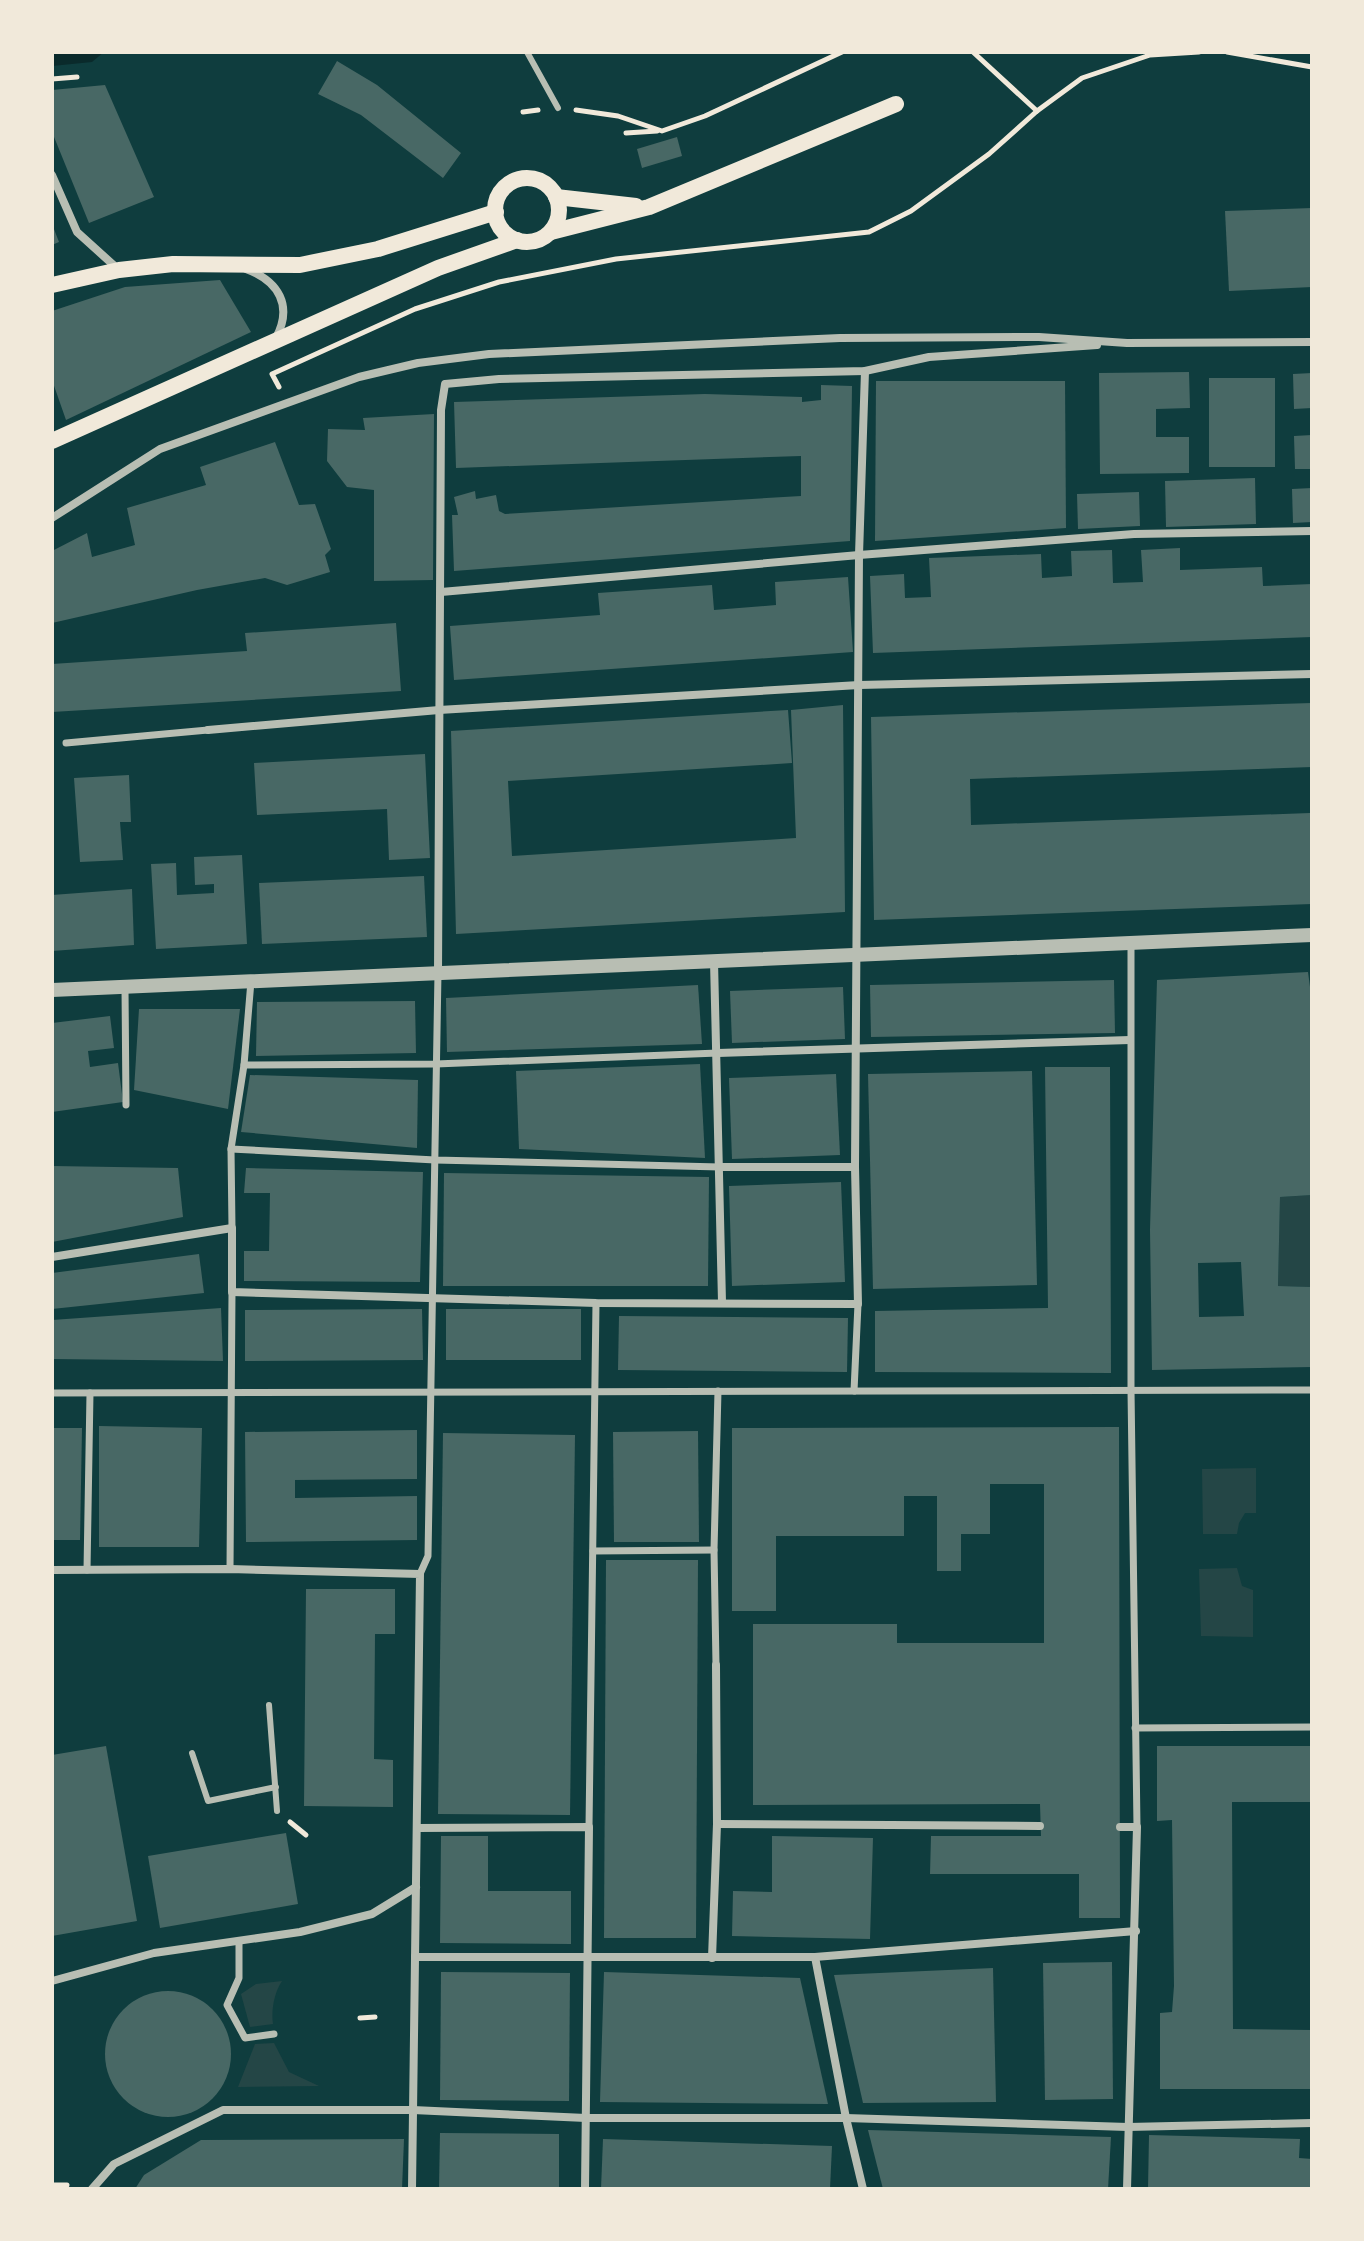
<svg xmlns="http://www.w3.org/2000/svg" width="1364" height="2241" font-family="Cabin,sans-serif">
	<style>
		.green { fill: #244646 }
		.water { fill: #0a2a2b }
		.building { fill: #486865; fill-rule: evenodd }
		.lines { fill: none; stroke-linecap: round; stroke-linejoin: round }
		.path { stroke: #f1e9da; stroke-width: 5 }
		.service { stroke: #b8beb3; stroke-width: 6 }
		.pedestrian { stroke: #b8beb3; stroke-width: 7 }
		.minor { stroke: #b8beb3; stroke-width: 8 }
		.tertiary { stroke: #b8beb3; stroke-width: 14 }
		.secondary { stroke: #f1e9da; stroke-width: 16 }
	</style>
	<rect width="100%" height="100%" fill="#0f3d3e"/>
	<g class="green">
		<polygon points="1312,1195 1312,1287 1278,1286 1280,1197"/>
		<polygon points="1256,1468 1256,1513 1245,1513 1239,1523 1237,1534 1203,1534 1202,1469"/>
		<polygon points="1237,1568 1242,1586 1253,1590 1253,1637 1201,1636 1199,1569"/>
		<path d="M282,1981C274,1993 271,2011 273,2024L250,2027L241,1994L256,1984Z"/>
		<polygon points="274,2043 289,2072 319,2086 238,2087 255,2044"/>
	</g>
	<polygon class="water" points="52,52 104,52 92,62 52,66"/>
	<g class="building">
		<polygon points="337,61 377,85 461,153 443,178 361,115 318,94"/>
		<polygon points="105,85 154,197 89,223 52,132 52,90"/>
		<polygon points="677,137 682,156 642,168 637,149"/>
		<polygon points="1312,208 1312,287 1229,291 1225,211"/>
		<polygon points="52,224 59,242 52,245"/>
		<polygon points="220,280 251,332 66,420 52,380 52,311 125,287"/>
		<polygon points="1189,372 1190,408 1156,409 1156,437 1189,437 1189,473 1100,474 1099,373"/>
		<polygon points="1312,373 1312,408 1294,409 1293,374"/>
		<rect x="1209" y="378" width="66" height="89"/>
		<polygon points="876,381 1065,381 1066,528 875,541"/>
		<polygon points="821,385 852,386 850,541 454,571 452,515 458,515 454,497 475,491 476,499 496,495 499,511 505,514 801,496 801,456 456,468 454,402 705,394 802,397 802,402 821,400"/>
		<polygon points="434,414 433,580 374,581 374,490 347,487 327,461 328,429 365,430 363,418"/>
		<polygon points="1312,435 1312,469 1295,469 1294,436"/>
		<polygon points="275,442 299,505 315,504 331,549 325,555 330,572 287,585 265,578 197,590 52,623 52,551 87,533 92,557 135,545 127,508 206,485 200,467"/>
		<polygon points="1255,478 1256,524 1166,527 1165,481"/>
		<polygon points="1312,488 1312,522 1293,523 1292,489"/>
		<polygon points="1139,492 1140,526 1078,529 1077,494"/>
		<polygon points="1180,548 1180,570 1262,567 1263,586 1312,584 1312,637 873,653 870,576 904,574 905,598 931,597 929,558 1041,554 1042,578 1072,576 1071,551 1112,550 1113,583 1143,582 1141,550"/>
		<polygon points="848,577 853,652 454,680 450,626 600,615 598,593 712,585 714,610 776,605 775,582"/>
		<polygon points="396,623 401,691 52,712 52,664 247,651 245,633"/>
		<polygon points="1312,703 1312,767 970,779 971,825 1310,813 1312,904 874,920 871,717"/>
		<polygon points="843,705 845,912 456,934 451,731 788,710 792,763 508,781 512,856 796,838 791,710"/>
		<polygon points="425,754 430,858 389,860 387,809 257,815 254,763"/>
		<polygon points="129,775 131,822 120,822 123,860 80,862 74,778"/>
		<polygon points="242,855 247,944 156,949 151,864 176,863 177,895 214,893 214,884 195,885 194,857"/>
		<polygon points="424,876 427,937 262,944 259,883"/>
		<polygon points="132,889 134,945 52,951 52,895"/>
		<path d="M1308,972L1312,1002V1195L1280,1197L1278,1286L1312,1287V1367L1152,1370L1150,1230L1157,980ZM1241,1262L1244,1316L1199,1317L1198,1263Z"/>
		<polygon points="1114,980 1115,1033 871,1037 870,985"/>
		<polygon points="698,985 702,1044 447,1052 446,998"/>
		<polygon points="843,987 845,1039 732,1043 730,991"/>
		<polygon points="415,1001 416,1053 256,1056 257,1002"/>
		<polygon points="139,1009 240,1009 228,1109 134,1090"/>
		<polygon points="110,1016 114,1048 88,1051 90,1067 118,1063 123,1102 52,1112 52,1023"/>
		<polygon points="700,1064 705,1158 519,1149 516,1071"/>
		<polygon points="1045,1067 1110,1067 1111,1373 875,1372 875,1311 1048,1308"/>
		<polygon points="1032,1071 1037,1285 873,1289 868,1074"/>
		<polygon points="836,1074 840,1155 732,1159 729,1078"/>
		<polygon points="250,1075 418,1080 417,1148 241,1132"/>
		<polygon points="52,1166 178,1168 183,1217 52,1242"/>
		<polygon points="246,1168 423,1172 420,1282 244,1281 244,1251 269,1251 270,1193 244,1193"/>
		<polygon points="444,1173 709,1177 708,1286 443,1286"/>
		<polygon points="841,1182 845,1282 732,1286 729,1186"/>
		<polygon points="199,1254 204,1293 52,1309 52,1273"/>
		<polygon points="221,1308 223,1361 52,1359 52,1320"/>
		<polygon points="422,1309 423,1360 245,1361 245,1310"/>
		<rect x="446" y="1309" width="135" height="51"/>
		<polygon points="619,1316 848,1318 847,1372 618,1370"/>
		<polygon points="99,1426 202,1428 199,1547 99,1547"/>
		<polygon points="1119,1427 1120,1918 1079,1918 1079,1874 930,1874 931,1836 1041,1836 1040,1804 753,1805 753,1624 897,1624 897,1643 1044,1643 1044,1484 990,1484 990,1534 961,1534 961,1571 937,1571 937,1496 904,1496 904,1536 776,1536 776,1611 732,1611 732,1428"/>
		<polygon points="52,1428 82,1428 80,1540 52,1540"/>
		<polygon points="417,1430 417,1479 295,1480 295,1498 417,1496 417,1540 246,1542 245,1432"/>
		<polygon points="698,1431 699,1542 614,1542 613,1432"/>
		<polygon points="443,1433 575,1435 570,1815 438,1814"/>
		<polygon points="606,1560 698,1560 696,1938 604,1938"/>
		<polygon points="306,1589 395,1589 395,1634 375,1634 374,1759 393,1760 393,1807 304,1806"/>
		<polygon points="106,1746 137,1921 52,1936 52,1755"/>
		<polygon points="1157,1746 1312,1746 1312,1802 1232,1802 1233,2029 1312,2030 1312,2089 1160,2089 1160,2013 1172,2012 1174,1986 1172,1820 1157,1821"/>
		<polygon points="286,1833 298,1904 160,1928 148,1856"/>
		<polygon points="441,1836 488,1836 488,1891 571,1891 571,1944 440,1943"/>
		<polygon points="772,1836 873,1838 870,1939 732,1936 733,1891 772,1892"/>
		<polygon points="1112,1962 1113,2099 1045,2100 1043,1963"/>
		<polygon points="993,1968 996,2102 863,2103 834,1975"/>
		<polygon points="441,1972 570,1973 569,2101 440,2100"/>
		<polygon points="604,1972 800,1978 828,2104 600,2102"/>
		<circle cx="168" cy="2054" r="63"/>
		<polygon points="868,2130 1111,2137 1108,2189 883,2189"/>
		<polygon points="440,2133 559,2134 559,2189 439,2189"/>
		<polygon points="1149,2135 1300,2139 1299,2158 1312,2159 1312,2189 1148,2189"/>
		<polygon points="404,2139 402,2189 135,2189 144,2175 201,2140"/>
		<polygon points="603,2139 832,2146 830,2189 601,2189"/>
	</g>
	<g class="lines">
		<g class="path">
			<polyline points="973,52 1037,111"/>
			<polyline points="1227,52 1312,67"/>
			<polyline points="52,79 77,77"/>
			<polyline points="576,110 618,116 662,131 705,116 842,52"/>
			<polyline points="523,112 538,110"/>
			<polyline points="626,133 657,131"/>
			<polyline points="279,387 272,374 415,309 499,282 616,259 869,232 911,211 989,154 1037,111 1082,78 1150,55 1199,52"/>
			<polyline points="290,1822 306,1835"/>
			<polyline points="360,2018 375,2017"/>
			<polyline points="52,2185 67,2185"/>
		</g>
		<g class="service">
			<polyline points="527,52 558,108"/>
			<polyline points="269,1705 277,1811"/>
			<polyline points="192,1753 208,1801 276,1787"/>
		</g>
		<g class="pedestrian">
			<polyline points="66,743 208,730"/>
			<polyline points="1131,943 1131,1390 1137,1827"/>
			<polyline points="125,988 126,1105"/>
			<polyline points="244,1065 436,1064 718,1053"/>
			<polyline points="231,1149 435,1160 720,1167"/>
			<polyline points="232,1228 231,1149 244,1065 251,981"/>
			<polyline points="854,1391 858,1304"/>
			<polyline points="52,1393 1312,1390"/>
			<polyline points="593,1551 714,1550"/>
			<polyline points="230,1569 232,1292"/>
			<polyline points="87,1570 90,1393"/>
			<polyline points="420,1574 428,1556 438,973"/>
			<polyline points="716,1665 714,1550 718,1391"/>
			<polyline points="1135,1728 1312,1727"/>
			<polyline points="589,1827 596,1303"/>
			<polyline points="239,1941 239,1978 227,2005 245,2038 274,2034"/>
		</g>
		<g class="minor">
			<polyline points="52,175 77,232 119,270"/>
			<path d="M246,269C279,281 293,306 276,338"/>
			<polyline points="52,518 160,449 359,377 418,363 489,354 840,338 1039,337 1127,343 1312,342"/>
			<polyline points="441,592 859,555 1134,534 1312,531"/>
			<polyline points="208,730 439,710 859,685 1312,674"/>
			<polyline points="714,961 722,1302"/>
			<polyline points="438,973 441,410 445,384 499,379 865,371 929,357 1097,345"/>
			<polyline points="718,1053 1130,1040"/>
			<polyline points="720,1167 855,1167"/>
			<polyline points="52,1257 232,1228 232,1292 596,1303 858,1304 855,1167 859,555 865,371"/>
			<polyline points="52,1570 230,1569 420,1574 412,2189"/>
			<polyline points="717,1824 1040,1826"/>
			<polyline points="1120,1827 1137,1827 1127,2189"/>
			<polyline points="417,1828 589,1827 585,2189"/>
			<polyline points="415,1957 815,1957 1136,1931"/>
			<polyline points="815,1957 846,2118 863,2189"/>
			<polyline points="712,1958 717,1824 716,1665"/>
			<polyline points="52,1981 154,1953 300,1932 372,1914 416,1887"/>
			<polyline points="92,2189 114,2164 223,2110 413,2110 586,2118 846,2118 1128,2127 1312,2123"/>
		</g>
		<polyline class="tertiary" points="52,990 1312,935"/>
		<g class="secondary">
			<circle cx="527" cy="210" r="32"/>
			<polyline points="556,197 636,206"/>
			<polyline points="551,232 649,207 896,104"/>
			<polyline points="52,285 119,270 173,264 300,265 378,249 496,212"/>
			<polyline points="52,441 438,268 517,240"/>
		</g>
	</g>
	<rect width="1364" height="2241" fill="none" stroke="#f1e9da" stroke-width="108"/>
</svg>
